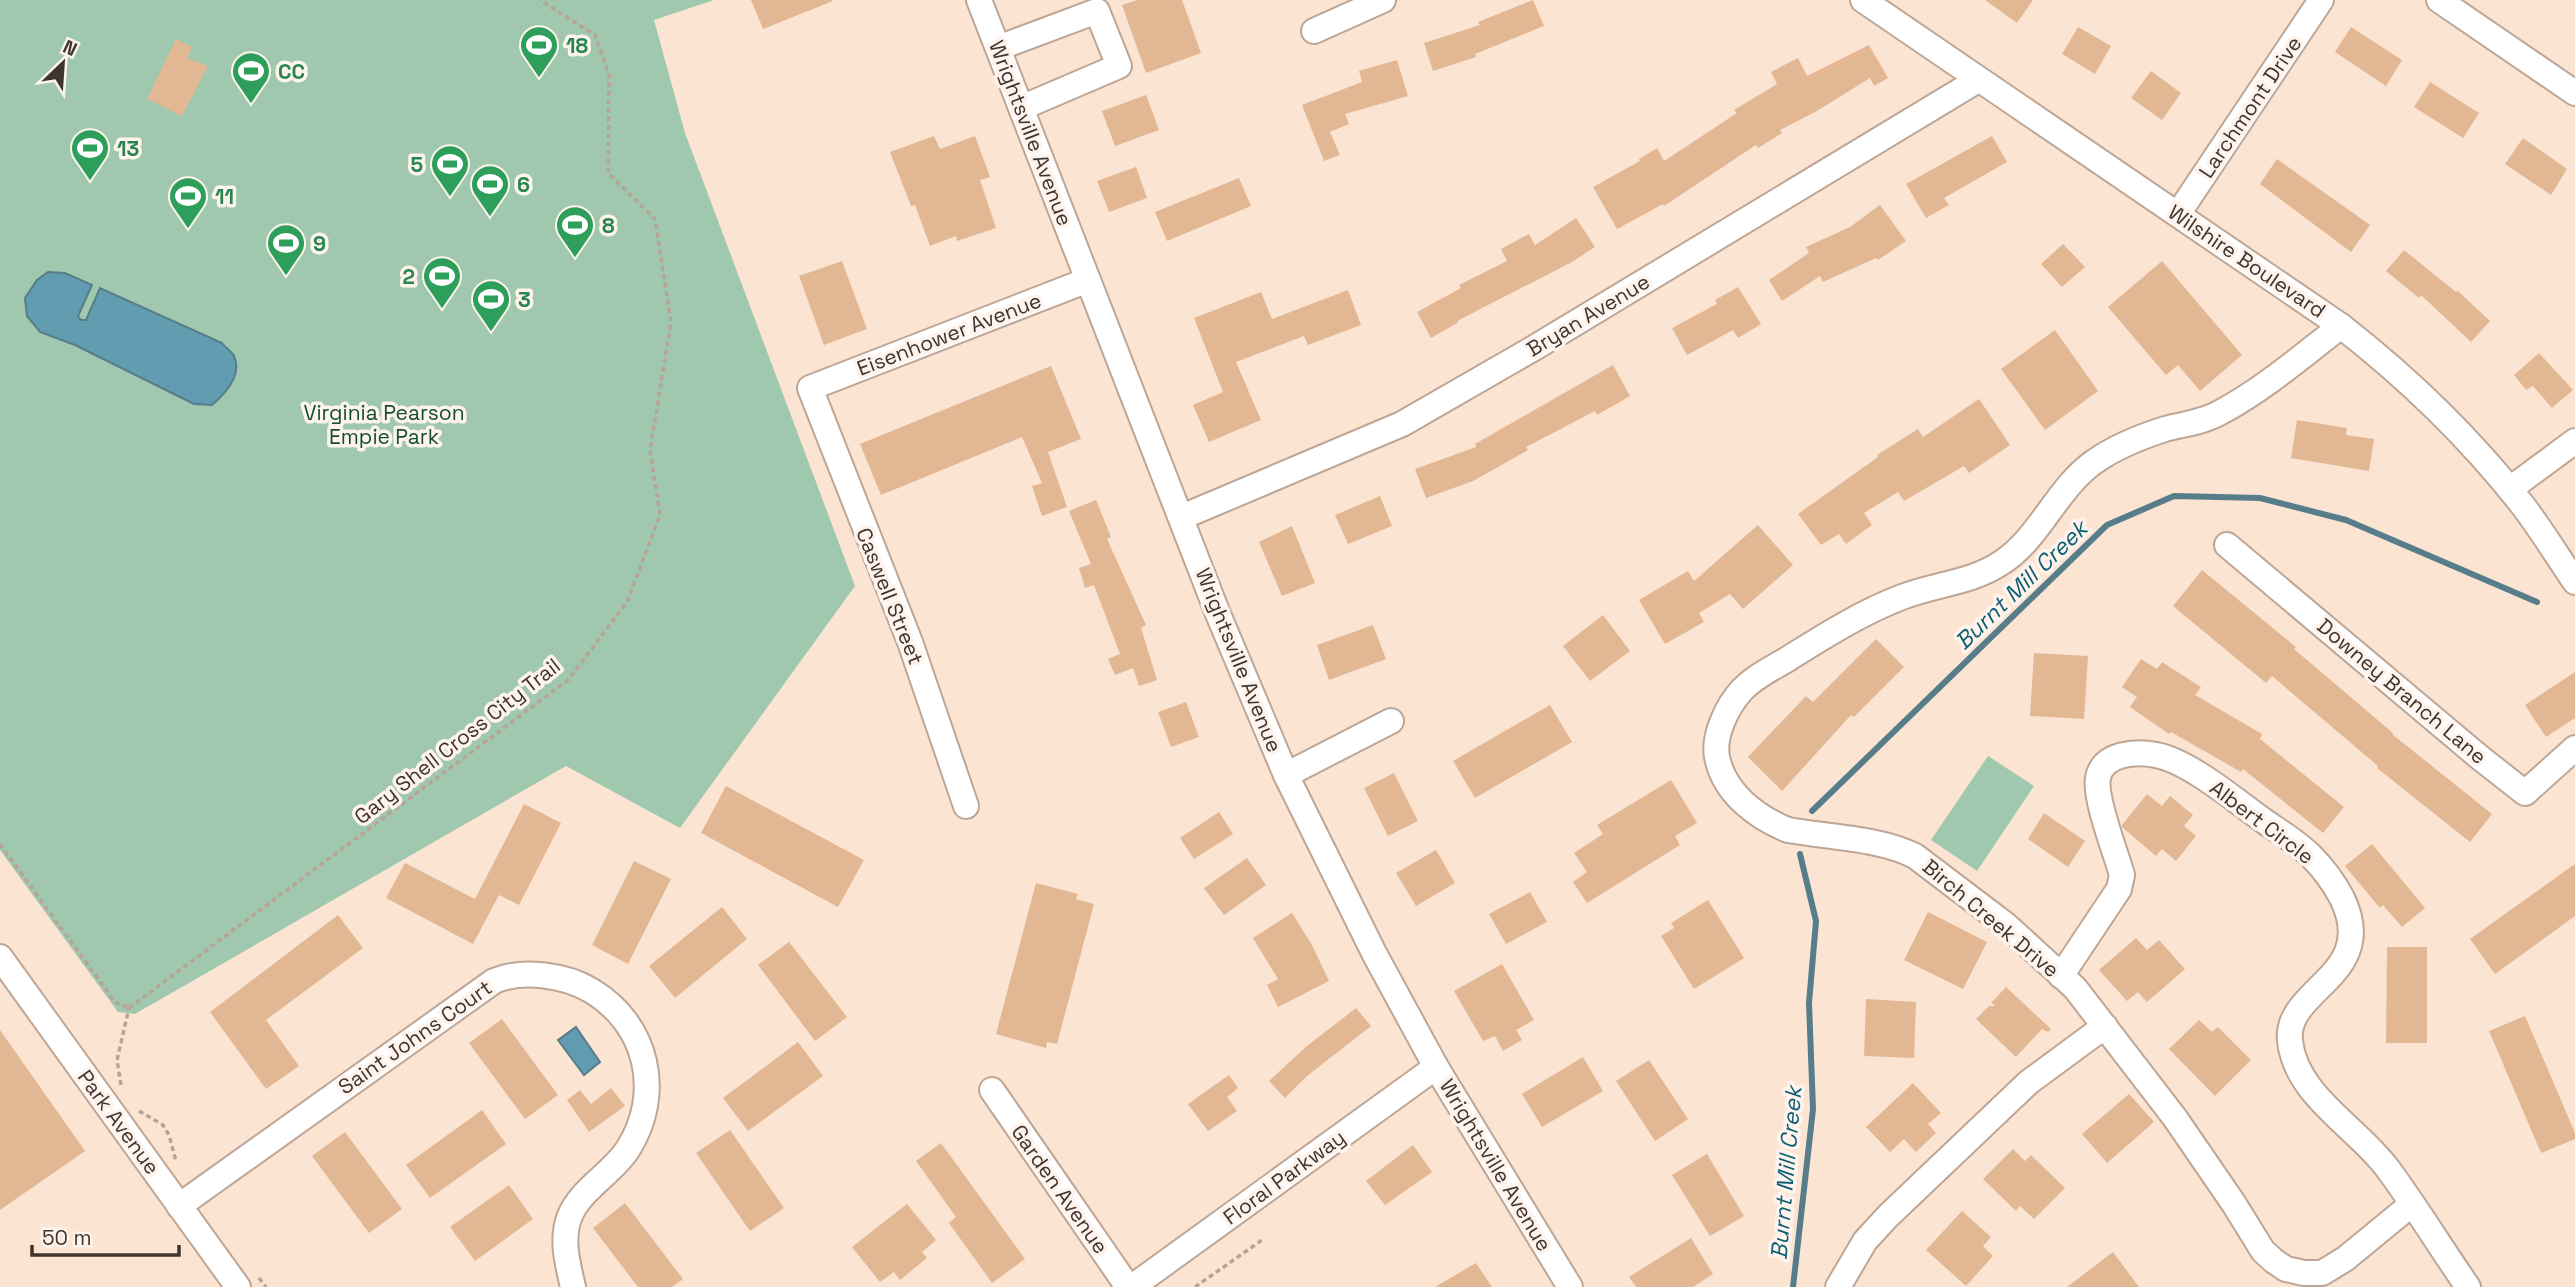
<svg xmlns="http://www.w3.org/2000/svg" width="2575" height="1287" font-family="'Space Grotesk',sans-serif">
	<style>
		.green { fill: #9fc8ae }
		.water { fill: #619cb0; stroke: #567d89; stroke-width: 2 }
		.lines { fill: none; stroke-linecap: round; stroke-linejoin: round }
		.stream { stroke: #567d89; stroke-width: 6 }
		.building { fill: #e2b794 }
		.minor-casing { stroke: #bda695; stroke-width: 28 }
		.path { stroke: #b7a496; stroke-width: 3.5; stroke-dasharray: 5 3.5; stroke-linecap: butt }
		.minor { stroke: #fff; stroke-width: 24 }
		.labels { text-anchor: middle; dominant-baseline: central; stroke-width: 7; stroke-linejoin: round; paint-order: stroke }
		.leisure-label { font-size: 21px; font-weight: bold; fill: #27864d; stroke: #fef4ed; text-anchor: start }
		.street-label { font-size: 21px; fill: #3e352e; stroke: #fef4ed }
		.park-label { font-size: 21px; fill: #134e30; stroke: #fef4ed }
		.water-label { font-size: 23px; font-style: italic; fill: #0e5f74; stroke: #fef4ed }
	</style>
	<rect width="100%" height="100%" fill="#fce4d2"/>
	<g class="green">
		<polygon points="0,0 714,0 654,20 685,133 855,586 680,828 566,766 135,1014 118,1012 0,850"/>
		<polygon points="1988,756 2034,786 1977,871 1931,840"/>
	</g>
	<g class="water">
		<path d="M48,272L65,273L92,285L78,316L81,320H86L100,288L222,343C225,347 232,352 234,356C243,376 225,394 212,405L194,404L75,345L40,332L27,316L25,298L37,280Z"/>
		<polygon points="576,1027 600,1062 584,1075 558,1040"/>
	</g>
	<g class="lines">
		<g class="stream">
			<polyline points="1812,811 2107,525 2174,496 2260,498 2346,520 2537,602"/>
			<polyline points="1793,1287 1813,1109 1809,1003 1816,921 1800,854"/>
		</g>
	</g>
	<g class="building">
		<polygon points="751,0 832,0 833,1 763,29"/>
		<polygon points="1137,0 1182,0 1201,53 1146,73 1122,5"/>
		<polygon points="1533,0 1544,26 1475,54 1476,57 1433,71 1424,43 1480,25 1478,22"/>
		<polygon points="1985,0 2033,0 2017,23"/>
		<polygon points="2078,27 2111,46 2095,74 2062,54"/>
		<polygon points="2351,27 2402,60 2386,86 2335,52"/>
		<polygon points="176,39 192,47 187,58 208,66 182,116 147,99"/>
		<polygon points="1869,45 1888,78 1874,86 1870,78 1817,111 1780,130 1782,133 1758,148 1756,145 1664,206 1663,204 1617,229 1593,187 1640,161 1639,159 1657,148 1664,161 1737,113 1734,110 1777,84 1771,72 1798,58 1807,76"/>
		<polygon points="1397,60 1408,96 1345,114 1349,124 1330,132 1340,155 1324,161 1302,105 1362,82 1359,71"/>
		<polygon points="2151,71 2181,93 2162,120 2131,98"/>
		<polygon points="2430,82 2479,113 2463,138 2414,107"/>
		<polygon points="1146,95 1159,130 1115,146 1102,111"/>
		<polygon points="934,136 940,149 975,136 990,177 980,180 996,228 957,241 956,236 930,246 915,205 911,206 890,152"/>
		<polygon points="1992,136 2007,162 1944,198 1949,205 1926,218 1906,184"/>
		<polygon points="2523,138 2567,169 2551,195 2505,164"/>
		<polygon points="2277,159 2370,225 2351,252 2260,184"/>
		<polygon points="1136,167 1147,198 1109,212 1097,181"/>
		<polygon points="1239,178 1251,206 1167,241 1155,212"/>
		<polygon points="1880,205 1906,241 1878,260 1876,258 1823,282 1820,276 1782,301 1769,280 1809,253 1806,247 1850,227"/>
		<polygon points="1576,218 1595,247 1572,262 1457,321 1459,322 1431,338 1417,312 1461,288 1459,285 1507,261 1501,249 1529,234 1535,245"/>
		<polygon points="2063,244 2085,267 2062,287 2041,264"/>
		<polygon points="2404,250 2456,292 2458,291 2490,321 2471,342 2421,295 2419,298 2386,271"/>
		<polygon points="842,261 867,329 824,345 799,276"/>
		<polygon points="2162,261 2242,355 2200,391 2178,365 2166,375 2108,307"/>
		<polygon points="1738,287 1761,324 1738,338 1733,330 1687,355 1672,328 1717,304 1715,300"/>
		<polygon points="1348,290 1361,325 1308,345 1304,336 1236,362 1261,420 1209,442 1193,405 1223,392 1194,318 1261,292 1272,319"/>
		<polygon points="2055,330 2098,391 2045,430 2001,369"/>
		<polygon points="2539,353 2573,390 2552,408 2533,386 2526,390 2514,375"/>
		<polygon points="1613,365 1630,396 1597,415 1595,411 1526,447 1528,450 1473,481 1426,498 1415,469 1476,447 1475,444"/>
		<polygon points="1051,366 1081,439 1048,452 1067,507 1042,516 1032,486 1042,483 1022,437 881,495 860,444"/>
		<polygon points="1979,399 2010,445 1969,473 1964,466 1904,501 1898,492 1864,513 1872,525 1846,544 1839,534 1821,545 1798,514 1878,457 1877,455 1918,429 1923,437"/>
		<polygon points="2297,420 2347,428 2346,435 2374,439 2369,471 2291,458"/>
		<polygon points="1380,496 1392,526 1348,544 1335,515"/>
		<polygon points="1096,500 1111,537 1107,539 1146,625 1141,628 1157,680 1139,686 1133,668 1115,675 1108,659 1120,654 1094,585 1085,588 1079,568 1091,564 1069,511"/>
		<polygon points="1758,525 1793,565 1743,609 1730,594 1699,613 1704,622 1665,644 1639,600 1688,571 1694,581"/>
		<polygon points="1292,526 1315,583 1282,596 1259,542"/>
		<polygon points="2202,570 2296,647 2294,649 2393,733 2392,734 2492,814 2470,842 2377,768 2378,766 2272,676 2266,683 2173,606"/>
		<polygon points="1603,615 1630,651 1590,681 1563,646"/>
		<polygon points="1373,625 1386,659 1329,680 1317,645"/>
		<polygon points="1876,639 1904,667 1854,717 1851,715 1782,791 1748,757 1806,696 1813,702"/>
		<polygon points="2034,653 2088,656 2084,719 2030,716"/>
		<polygon points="2141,659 2157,669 2162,662 2201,687 2195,695 2262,734 2260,739 2344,807 2323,833 2243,769 2241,772 2171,732 2169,734 2130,707 2137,697 2122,687"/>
		<polygon points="2575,672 2575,718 2546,737 2525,705"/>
		<polygon points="1186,702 1199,737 1171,747 1158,712"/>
		<polygon points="1550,705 1572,742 1475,798 1453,761"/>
		<polygon points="1394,773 1418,821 1388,836 1364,788"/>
		<polygon points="1671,780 1697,823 1675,836 1680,845 1587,903 1573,882 1587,872 1574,853 1603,834 1597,825"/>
		<polygon points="726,786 864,860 838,907 701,833"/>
		<polygon points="2147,794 2162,806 2170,796 2193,815 2184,826 2196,836 2176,861 2162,849 2156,856 2122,827 2122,825"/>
		<polygon points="524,804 561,823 519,905 499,895 473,944 386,898 405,863 475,899"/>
		<polygon points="1219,812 1233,834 1194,859 1180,838"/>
		<polygon points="2044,813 2085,841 2068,867 2028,839"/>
		<polygon points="2372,844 2425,908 2402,927 2383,905 2380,908 2345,866"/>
		<polygon points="1436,850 1455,883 1416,906 1396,873"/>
		<polygon points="1247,858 1266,885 1224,915 1204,888"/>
		<polygon points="634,861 671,879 628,964 592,945"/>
		<polygon points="2575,864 2575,916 2495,974 2470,939"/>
		<polygon points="1036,883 1078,894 1076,899 1094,904 1057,1044 1047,1042 1046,1048 996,1034"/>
		<polygon points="1530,892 1547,922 1506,944 1489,914"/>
		<polygon points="1708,900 1744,958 1694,989 1661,936 1674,928 1671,923"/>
		<polygon points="722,907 747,939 675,998 649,966"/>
		<polygon points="1928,912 1987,942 1963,989 1904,960"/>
		<polygon points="1292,913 1312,945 1329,981 1278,1007 1267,985 1278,979 1253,938"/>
		<polygon points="338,915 363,948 266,1020 299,1066 266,1089 210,1012"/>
		<polygon points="2136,938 2147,950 2159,940 2185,969 2147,1002 2138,992 2127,1001 2099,970"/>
		<polygon points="789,942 847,1017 815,1041 758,965"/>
		<polygon points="2387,947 2427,947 2427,1043 2386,1043"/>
		<polygon points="1502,964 1534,1020 1516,1030 1522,1040 1503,1051 1495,1036 1483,1041 1454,991"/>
		<polygon points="2006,987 2051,1029 2048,1032 2042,1029 2016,1057 1976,1019 1989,1006 1996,1006 1991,1003"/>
		<polygon points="1866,999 1916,1002 1914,1058 1864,1056"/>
		<polygon points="1356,1008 1371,1026 1307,1076 1285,1098 1269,1081 1307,1046"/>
		<polygon points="2525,1016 2575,1133 2575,1139 2541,1153 2489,1031"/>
		<polygon points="502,1019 558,1095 525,1119 469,1043"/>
		<polygon points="2199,1020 2212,1032 2218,1027 2251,1060 2215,1096 2169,1049"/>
		<polygon points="0,1030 85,1151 0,1210"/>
		<polygon points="798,1042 823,1076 748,1131 723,1098"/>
		<polygon points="1583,1057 1603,1091 1542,1127 1522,1094"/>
		<polygon points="1649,1060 1688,1119 1655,1141 1616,1081"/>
		<polygon points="1229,1075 1238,1088 1227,1097 1237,1111 1208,1131 1188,1104"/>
		<polygon points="1913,1083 1941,1113 1928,1124 1936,1133 1916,1152 1904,1139 1890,1152 1866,1127"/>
		<polygon points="611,1088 625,1106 589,1132 567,1100 580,1090 591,1104"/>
		<polygon points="2129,1094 2154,1122 2107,1163 2082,1134"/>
		<polygon points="482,1110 506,1144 430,1198 406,1165"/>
		<polygon points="730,1130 784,1208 750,1231 696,1153"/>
		<polygon points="345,1132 402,1209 369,1233 312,1156"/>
		<polygon points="941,1143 1025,1259 992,1283 949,1223 956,1217 916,1161"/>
		<polygon points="1413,1145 1432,1172 1385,1205 1366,1181"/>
		<polygon points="2013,1149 2025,1161 2031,1155 2065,1188 2034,1219 2020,1206 2016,1211 1983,1179"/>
		<polygon points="1707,1154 1744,1216 1710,1236 1672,1175"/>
		<polygon points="509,1185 533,1219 475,1261 450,1227"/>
		<polygon points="625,1203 683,1279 672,1287 638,1287 593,1228"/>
		<polygon points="907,1204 936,1240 922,1252 927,1258 900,1280 894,1272 880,1282 852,1247"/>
		<polygon points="1962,1211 1991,1237 1983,1246 1993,1256 1966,1286 1926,1250"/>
		<polygon points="1691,1238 1713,1274 1693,1287 1636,1287 1629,1277"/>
		<polygon points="2113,1252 2139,1287 2067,1287"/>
		<polygon points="1476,1263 1492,1287 1435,1287"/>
	</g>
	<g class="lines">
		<defs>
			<g id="minor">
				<polyline points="979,0 1218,614 1286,775 1374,953 1436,1067 1570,1287"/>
				<path d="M1863,0L2341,326C2409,379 2471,439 2524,507C2542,531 2558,557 2575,582"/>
				<polyline points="2439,0 2575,93"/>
				<polyline points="1314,31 1383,0"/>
				<polyline points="998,48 1097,11 1119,66 1021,108"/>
				<polyline points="2178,214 2321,0"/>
				<path d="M2341,326C2302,356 2264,389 2221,412C2204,422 2184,424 2165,429C2140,437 2115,447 2094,462C2056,489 2040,538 2001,563C1971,583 1935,584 1902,597C1860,613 1823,637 1786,660C1771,669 1754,677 1742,690C1727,706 1713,736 1717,757C1724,793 1756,817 1788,830C1827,837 1880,838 1915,856L2006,925L2075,988L2175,1118L2234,1204L2263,1251L2274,1261L2286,1269L2304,1273H2322L2345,1259L2412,1204"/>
				<polyline points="2510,489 2575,441"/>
				<polyline points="1182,517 1402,424 1534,348 1978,80"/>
				<polyline points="2227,545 2478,756 2525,793 2575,748"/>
				<polyline points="1286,775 1391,721"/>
				<polyline points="966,806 910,642 810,388 1088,280"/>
				<polyline points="0,957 238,1287"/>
				<path d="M2061,976L2119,889L2122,875C2116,853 2094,798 2098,778C2102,753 2136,751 2156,755C2189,761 2236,801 2264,821C2280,832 2297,842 2311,856C2323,868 2334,883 2342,898C2380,976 2284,988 2290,1041C2296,1096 2357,1127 2388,1169C2416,1207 2441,1248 2468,1287"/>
				<polyline points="992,1090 1128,1287"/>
				<path d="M179,1206L494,981C523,969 566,975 592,991C648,1025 663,1094 628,1149C612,1174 580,1189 569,1218C561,1241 568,1265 573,1287"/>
				<polyline points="1132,1287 1436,1067"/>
				<polyline points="1838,1287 1865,1241 1888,1216 2029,1082 2105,1026"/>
			</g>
		</defs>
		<use href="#minor" class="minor-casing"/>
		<g class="path">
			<polyline points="0,844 115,1002 129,1008"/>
			<polyline points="129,1008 568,680 627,602 660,515 650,450 671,322 655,219 608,173 609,75 595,35 540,0"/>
			<polyline points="121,1085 117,1060 129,1008"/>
			<polyline points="139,1111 163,1125 169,1135 176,1161"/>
			<polyline points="259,1278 266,1287"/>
			<polyline points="1195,1287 1262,1240"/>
		</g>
		<use href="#minor" class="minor"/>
	</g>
	<defs>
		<symbol id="stadium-pin" viewBox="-11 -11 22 30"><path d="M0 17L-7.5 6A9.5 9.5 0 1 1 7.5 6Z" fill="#2e9e5b" stroke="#fef4ed"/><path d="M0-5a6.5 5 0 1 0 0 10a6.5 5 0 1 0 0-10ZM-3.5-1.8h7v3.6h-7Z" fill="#fff"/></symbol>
	</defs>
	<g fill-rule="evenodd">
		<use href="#stadium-pin" x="517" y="23" width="44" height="60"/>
		<use href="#stadium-pin" x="229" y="49" width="44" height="60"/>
		<use href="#stadium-pin" x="68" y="126" width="44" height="60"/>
		<use href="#stadium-pin" x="428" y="142" width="44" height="60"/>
		<use href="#stadium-pin" x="468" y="162" width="44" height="60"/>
		<use href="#stadium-pin" x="166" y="174" width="44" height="60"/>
		<use href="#stadium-pin" x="553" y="203" width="44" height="60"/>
		<use href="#stadium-pin" x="264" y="221" width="44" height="60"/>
		<use href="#stadium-pin" x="420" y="254" width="44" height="60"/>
		<use href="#stadium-pin" x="469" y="277" width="44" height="60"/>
	</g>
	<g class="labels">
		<g class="leisure-label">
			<text x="566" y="45">18</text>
			<text x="278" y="71">CC</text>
			<text x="117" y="148">13</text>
			<text x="423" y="164" text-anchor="end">5</text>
			<text x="517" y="184">6</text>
			<text x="215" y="196">11</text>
			<text x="602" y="225">8</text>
			<text x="313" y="243">9</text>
			<text x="415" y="276" text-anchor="end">2</text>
			<text x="518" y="299">3</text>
		</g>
		<g class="street-label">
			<text transform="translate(2250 107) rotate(-56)">Larchmont Drive</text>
			<text transform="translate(1031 133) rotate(69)">Wrightsville Avenue</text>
			<text transform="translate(2247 261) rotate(34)">Wilshire Boulevard</text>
			<text transform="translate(1588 315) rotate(-31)">Bryan Avenue</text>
			<text transform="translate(949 334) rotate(-21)">Eisenhower Avenue</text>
			<text transform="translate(890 596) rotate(68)">Caswell Street</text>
			<text transform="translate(1239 660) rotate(68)">Wrightsville Avenue</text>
			<text transform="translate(2402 691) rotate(40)">Downey Branch Lane</text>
			<text transform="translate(457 741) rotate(-38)">Gary Shell Cross City Trail</text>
			<text transform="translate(2262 822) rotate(37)">Albert Circle</text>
			<text transform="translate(1991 918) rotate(40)">Birch Creek Drive</text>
			<text transform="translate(415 1037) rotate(-35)">Saint Johns Court</text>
			<text transform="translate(119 1122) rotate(54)">Park Avenue</text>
			<text transform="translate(1496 1165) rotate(59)">Wrightsville Avenue</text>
			<text transform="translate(1284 1177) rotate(-36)">Floral Parkway</text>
			<text transform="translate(1060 1189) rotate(55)">Garden Avenue</text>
		</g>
		<g class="park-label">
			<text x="384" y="412">Virginia Pearson<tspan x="384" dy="24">Empie Park</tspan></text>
		</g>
		<g class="water-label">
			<text transform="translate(2021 585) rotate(-44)">Burnt Mill Creek</text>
			<text transform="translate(1786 1173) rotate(-85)">Burnt Mill Creek</text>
		</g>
	</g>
	<g transform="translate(63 63) rotate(25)" stroke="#fef4ed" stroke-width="5" paint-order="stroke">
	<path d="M0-5L12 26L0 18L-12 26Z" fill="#3e352e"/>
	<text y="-10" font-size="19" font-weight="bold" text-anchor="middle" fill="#3e352e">N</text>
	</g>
	<path d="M32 1245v10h147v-10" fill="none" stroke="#3e352e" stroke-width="3.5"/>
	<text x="42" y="1245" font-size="21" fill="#3e352e" stroke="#fef4ed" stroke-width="5" paint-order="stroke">50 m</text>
</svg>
